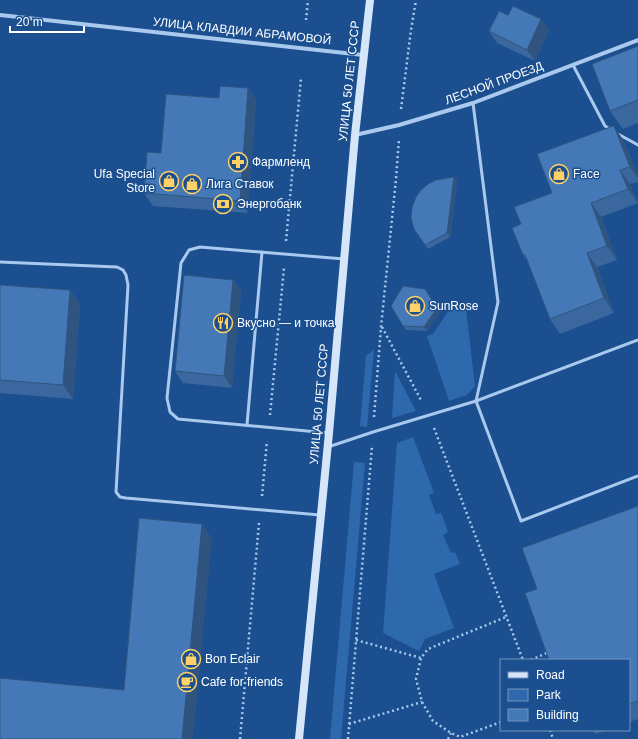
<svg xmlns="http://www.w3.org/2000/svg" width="638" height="739" font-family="Helvetica,sans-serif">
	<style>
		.green { fill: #2e69ad }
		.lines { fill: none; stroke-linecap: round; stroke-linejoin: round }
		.path { stroke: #a9c9ee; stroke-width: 2.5; stroke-dasharray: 2 3; stroke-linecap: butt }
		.service { stroke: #a9c9ee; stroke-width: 3 }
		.minor { stroke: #a9c9ee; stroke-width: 4 }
		.secondary { stroke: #d6e6fa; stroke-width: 8 }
		.wall { fill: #3a679d }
		.shaded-wall { fill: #305480 }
		.building { fill: #4478b7; stroke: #305480 }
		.labels { text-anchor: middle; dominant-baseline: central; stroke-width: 3; stroke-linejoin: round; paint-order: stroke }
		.street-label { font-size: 12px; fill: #fff; stroke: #1b4f8f }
		.poi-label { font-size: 12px; fill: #fff; stroke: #1b4f8f; text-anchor: start }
	</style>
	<rect width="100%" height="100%" fill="#1b4f8f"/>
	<g class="green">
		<polygon points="466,309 475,386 467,395 449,401 427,336 433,334 449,310"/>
		<polygon points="374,350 367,427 360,426 366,356"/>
		<polygon points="395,371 416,411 392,418"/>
		<polygon points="413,437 434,493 429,495 436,514 441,513 448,532 443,535 451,553 455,552 460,564 434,574 454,628 425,639 419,651 383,633 397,443"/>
		<polygon points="354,462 365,463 341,739 330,739"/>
	</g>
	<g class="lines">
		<g class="path">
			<polyline points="306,20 308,0"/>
			<polyline points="401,109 411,30 416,0"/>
			<polyline points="286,241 301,78"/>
			<polyline points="382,327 422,402"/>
			<polyline points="270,415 284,268"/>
			<polyline points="374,417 381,327 396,179 399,139"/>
			<polyline points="434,428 523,660"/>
			<polyline points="262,496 267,441"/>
			<polyline points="356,640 421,658"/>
			<polyline points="531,660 549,652"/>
			<polyline points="501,722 460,737 451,733 433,721 422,702 416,679 421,658 428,649 506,617"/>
			<polyline points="349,724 422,702"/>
			<polyline points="550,730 553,739"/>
			<polyline points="240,739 259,523"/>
			<polyline points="348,739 372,446"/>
			<polyline points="448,739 451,733"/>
		</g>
		<g class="service">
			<polyline points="573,65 605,126 610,129"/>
			<polyline points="473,103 498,302 476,401 521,521 638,476"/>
			<polyline points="618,134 638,145"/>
			<polyline points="0,262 117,267 123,270 126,275 128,285 116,492 120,497 126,498 320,515"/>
			<polyline points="247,425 262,252"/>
			<polyline points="328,433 178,419 170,412 167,398 181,263 189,250 200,247 344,259"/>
			<polyline points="328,447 373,432 476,401 638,340"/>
		</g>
		<g class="minor">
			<polyline points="0,15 363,55"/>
			<polyline points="355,135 399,125 473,103 638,40"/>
		</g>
		<polyline class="secondary" points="299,739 329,433 355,135 370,0"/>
	</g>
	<g class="wall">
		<polygon points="508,15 549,30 535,61 497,43 489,31"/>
		<polygon points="638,46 638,123 623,129 610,111"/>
		<polygon points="248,88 256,100 248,213 153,206 144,193 161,153 219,98"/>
		<polygon points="624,141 638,176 638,182 630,184 638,203 601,217 617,260 597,267 614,313 560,334 550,319 528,262 523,255 521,224 552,193"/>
		<polygon points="457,181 450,237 428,249 414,229"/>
		<polygon points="233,280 241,291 232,388 183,383 175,371"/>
		<polygon points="0,285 70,290 80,305 73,399 0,393"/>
		<polygon points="440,312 427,331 406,330 403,326"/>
		<polygon points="638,506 638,719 629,722 629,660 537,589"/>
		<polygon points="592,730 607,730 595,734"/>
	</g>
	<g class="shaded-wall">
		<polygon points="541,19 549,30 535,61 527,50"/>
		<polygon points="248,88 256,100 248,213 240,201"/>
		<polygon points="614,126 624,141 638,176 638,178 630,167"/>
		<polygon points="620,170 630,184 638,203 628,189"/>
		<polygon points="454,177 457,181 450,237 447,233"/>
		<polygon points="591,203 601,217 617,260 607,246"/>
		<polygon points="587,253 597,267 614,313 604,298"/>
		<polygon points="233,280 241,291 232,388 224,376"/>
		<polygon points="70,290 80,305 73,399 63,385"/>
		<polygon points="428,293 440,312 427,331 424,327"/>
		<polygon points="202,524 212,538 193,739 182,739"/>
	</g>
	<g class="building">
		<polygon points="513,6 541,19 527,50 489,31 499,11 508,15"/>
		<polygon points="638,46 638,100 610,111 592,64"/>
		<polygon points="220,86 248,88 240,201 144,193 147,152 161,153 166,94 219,98"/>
		<polygon points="613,126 614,126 630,167 620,170 628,189 591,203 607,246 587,253 604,298 550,319 525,255 523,255 512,228 521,224 514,207 552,193 537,154"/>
		<polygon points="454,177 447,233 425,245 414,229 411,218 412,207 416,197 421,190 428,184 436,180"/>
		<polygon points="184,275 233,280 224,376 175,371"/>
		<polygon points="0,285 70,290 63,385 0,380"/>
		<polygon points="403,286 425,289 437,308 424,327 403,326 391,306"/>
		<polygon points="638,506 638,701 629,704 629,660 549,660 525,593 537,589 522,548"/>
		<polygon points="139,518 202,524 182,739 0,739 0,678 124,690"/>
	</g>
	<defs>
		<symbol id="pharmacy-ring" viewBox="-11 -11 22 22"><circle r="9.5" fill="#1b4f8f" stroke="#ffd166" stroke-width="1.5"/><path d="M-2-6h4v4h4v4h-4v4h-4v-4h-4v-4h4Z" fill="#ffd166"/></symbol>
		<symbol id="shop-ring" viewBox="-11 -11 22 22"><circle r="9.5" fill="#1b4f8f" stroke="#ffd166" stroke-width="1.5"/><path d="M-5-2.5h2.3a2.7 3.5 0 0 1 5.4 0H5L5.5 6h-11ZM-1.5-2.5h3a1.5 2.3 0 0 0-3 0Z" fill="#ffd166"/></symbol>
		<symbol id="bank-ring" viewBox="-11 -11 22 22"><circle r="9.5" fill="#1b4f8f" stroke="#ffd166" stroke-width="1.5"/><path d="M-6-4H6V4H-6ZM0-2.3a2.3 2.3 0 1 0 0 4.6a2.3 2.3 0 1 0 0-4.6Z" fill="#ffd166"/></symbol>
		<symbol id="restaurant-ring" viewBox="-11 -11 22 22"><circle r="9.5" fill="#1b4f8f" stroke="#ffd166" stroke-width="1.5"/><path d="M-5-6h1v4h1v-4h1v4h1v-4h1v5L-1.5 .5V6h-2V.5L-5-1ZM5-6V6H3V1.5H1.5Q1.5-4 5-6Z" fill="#ffd166"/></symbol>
		<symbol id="cafe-ring" viewBox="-11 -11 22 22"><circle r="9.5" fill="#1b4f8f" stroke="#ffd166" stroke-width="1.5"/><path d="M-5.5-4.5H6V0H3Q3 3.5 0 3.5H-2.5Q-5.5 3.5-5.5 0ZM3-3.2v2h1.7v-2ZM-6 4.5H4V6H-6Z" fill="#ffd166"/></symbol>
	</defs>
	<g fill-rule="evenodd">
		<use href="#pharmacy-ring" x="227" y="151" width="22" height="22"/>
		<use href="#shop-ring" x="548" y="163" width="22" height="22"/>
		<use href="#shop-ring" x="158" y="170" width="22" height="22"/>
		<use href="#shop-ring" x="181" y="173" width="22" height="22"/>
		<use href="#bank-ring" x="212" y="193" width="22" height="22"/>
		<use href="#shop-ring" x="404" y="295" width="22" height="22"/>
		<use href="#restaurant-ring" x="212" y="312" width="22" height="22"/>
		<use href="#shop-ring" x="180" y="648" width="22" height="22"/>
		<use href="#cafe-ring" x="176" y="671" width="22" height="22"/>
	</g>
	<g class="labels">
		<g class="street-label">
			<text transform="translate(242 31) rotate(6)">УЛИЦА КЛАВДИИ АБРАМОВОЙ</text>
			<text transform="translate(349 81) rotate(-84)">УЛИЦА 50 ЛЕТ СССР</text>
			<text transform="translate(494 83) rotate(-20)">ЛЕСНОЙ ПРОЕЗД</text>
			<text transform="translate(319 404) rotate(-85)">УЛИЦА 50 ЛЕТ СССР</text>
		</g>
		<g class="poi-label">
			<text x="252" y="162">Фармленд</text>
			<text x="155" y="174" text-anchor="end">Ufa Special<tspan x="155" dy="14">Store</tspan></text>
			<text x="573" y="174">Face</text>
			<text x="206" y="184">Лига Ставок</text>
			<text x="237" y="204">Энергобанк</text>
			<text x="429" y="306">SunRose</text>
			<text x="237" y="323">Вкусно — и точка</text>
			<text x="205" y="659">Bon Eclair</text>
			<text x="201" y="682">Cafe for friends</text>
		</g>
	</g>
	<rect x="500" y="659" width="130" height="72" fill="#1b4f8f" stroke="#7695bc"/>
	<rect x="508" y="672" width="20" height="6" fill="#d6e6fa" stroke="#7695bc"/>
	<text x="536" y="679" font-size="12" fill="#ffffff">Road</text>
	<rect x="508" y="689" width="20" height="12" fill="#2e69ad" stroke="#7695bc"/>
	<text x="536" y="699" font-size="12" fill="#ffffff">Park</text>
	<rect x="508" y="709" width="20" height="12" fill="#4478b7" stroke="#7695bc"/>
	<text x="536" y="719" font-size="12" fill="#ffffff">Building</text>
	<path d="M10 26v6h74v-6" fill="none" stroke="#ffffff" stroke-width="2"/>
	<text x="16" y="26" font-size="12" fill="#ffffff" stroke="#1b4f8f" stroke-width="3" paint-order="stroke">20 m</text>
</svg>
